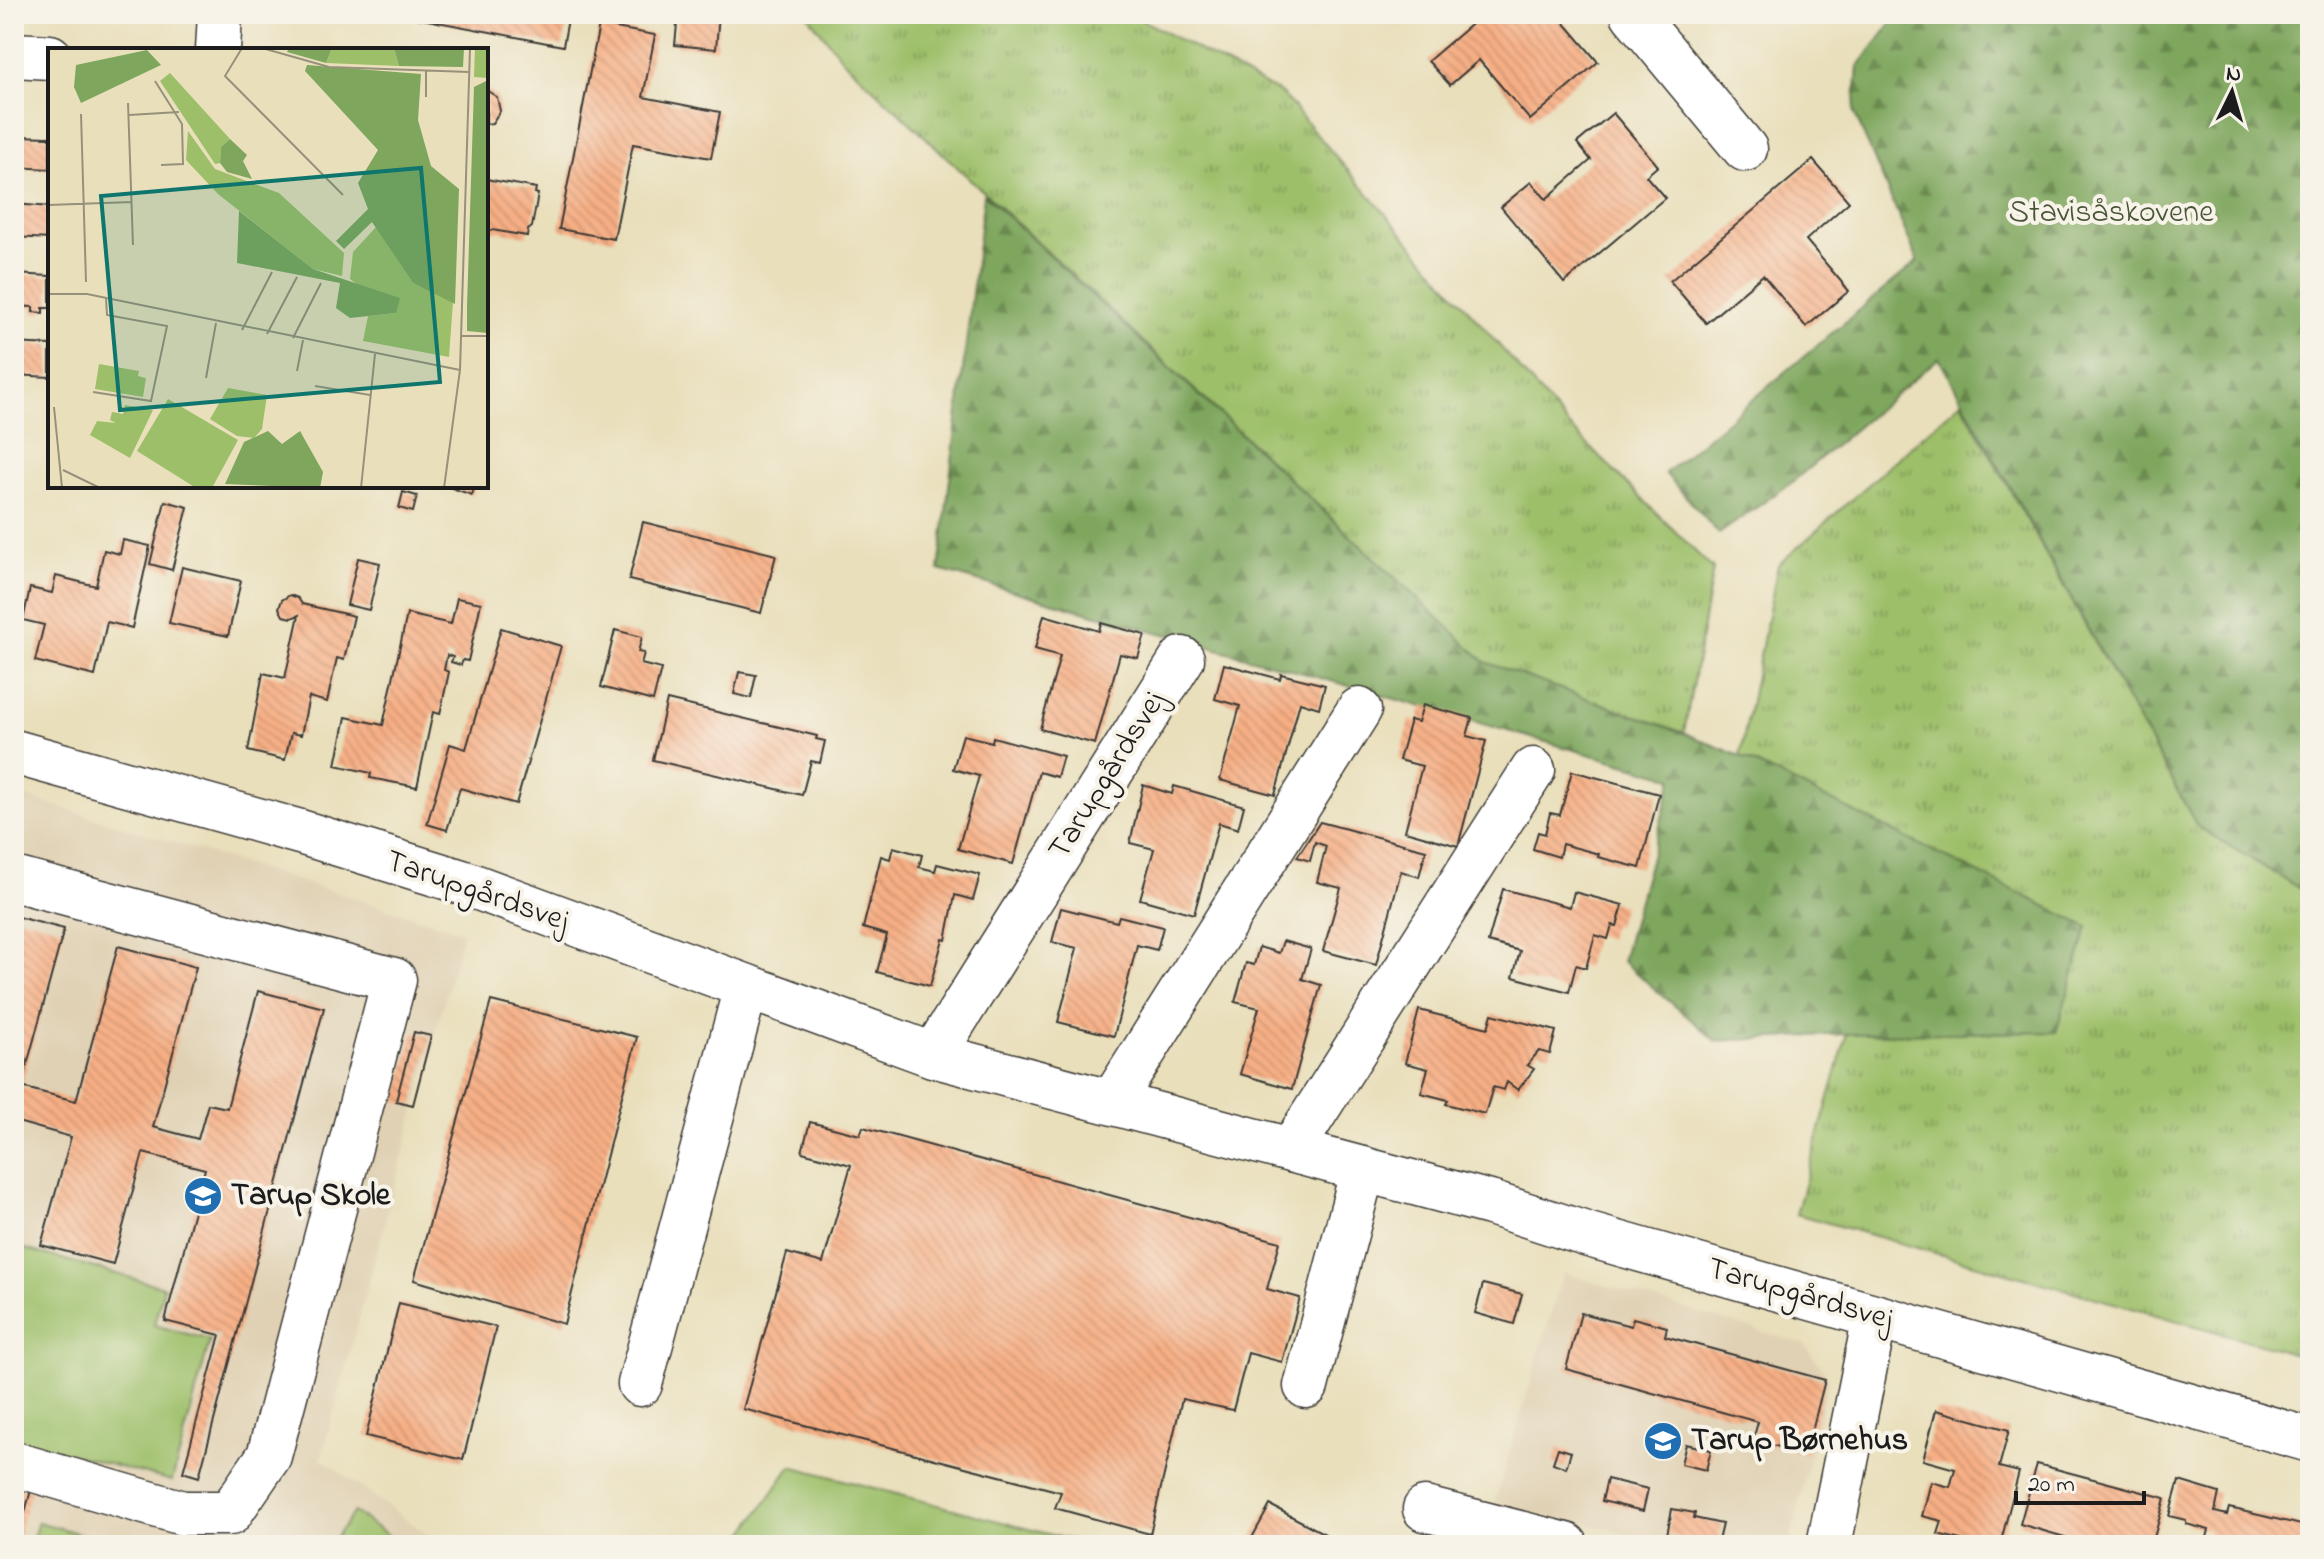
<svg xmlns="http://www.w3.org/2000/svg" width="2324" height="1559" font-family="'Indie Flower',sans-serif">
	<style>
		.built { fill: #e0d1b4 }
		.grass { fill: url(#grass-tufts); stroke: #5c6e42; stroke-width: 2 }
		.forest { fill: url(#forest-firs); stroke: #4d613c; stroke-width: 2 }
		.park { fill: #9dbf69; stroke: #5c6e42; stroke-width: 2 }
		.building { fill: url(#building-back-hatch) }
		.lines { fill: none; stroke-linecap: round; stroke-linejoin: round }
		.minor-casing { stroke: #3b3934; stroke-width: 47 }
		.minor { stroke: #fff; stroke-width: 44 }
		.labels { text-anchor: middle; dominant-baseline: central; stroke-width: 8; stroke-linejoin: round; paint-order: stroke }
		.park-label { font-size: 32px; fill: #495537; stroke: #f7f3e8 }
		.street-label { font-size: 32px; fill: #1c1c1c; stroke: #f7f3e8 }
		.poi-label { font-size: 32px; font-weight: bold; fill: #1c1c1c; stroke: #f7f3e8; text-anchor: start }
		.inset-road { fill: none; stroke: #97917b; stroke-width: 2 }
		.view { fill: #0f766e; fill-opacity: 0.15; stroke: #0f766e; stroke-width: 4 }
		.inset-edge { fill: none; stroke: #1c1c1c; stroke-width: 4 }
	</style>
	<defs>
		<pattern id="grass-tufts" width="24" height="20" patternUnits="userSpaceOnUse" patternTransform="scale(2)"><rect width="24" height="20" fill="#9dbf69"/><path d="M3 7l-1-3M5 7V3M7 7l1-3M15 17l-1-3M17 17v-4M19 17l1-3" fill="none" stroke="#7f9a56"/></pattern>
		<pattern id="forest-firs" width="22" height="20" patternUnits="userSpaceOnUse" patternTransform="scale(2)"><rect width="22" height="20" fill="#7ea65d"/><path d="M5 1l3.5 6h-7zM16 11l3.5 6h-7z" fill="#66864c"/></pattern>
		<pattern id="building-back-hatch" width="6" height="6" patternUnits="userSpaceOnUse" patternTransform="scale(2)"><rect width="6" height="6" fill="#f6ae84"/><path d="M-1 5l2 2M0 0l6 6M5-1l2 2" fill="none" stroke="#d29571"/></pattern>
	</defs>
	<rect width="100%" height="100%" fill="#f7f3e8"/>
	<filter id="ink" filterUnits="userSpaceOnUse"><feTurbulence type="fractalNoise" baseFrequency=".0125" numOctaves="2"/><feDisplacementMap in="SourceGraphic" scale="16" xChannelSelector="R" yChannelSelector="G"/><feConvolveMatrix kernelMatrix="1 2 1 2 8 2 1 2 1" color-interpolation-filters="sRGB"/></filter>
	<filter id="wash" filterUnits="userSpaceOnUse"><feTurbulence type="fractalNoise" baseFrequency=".006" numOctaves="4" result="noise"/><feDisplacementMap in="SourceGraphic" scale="32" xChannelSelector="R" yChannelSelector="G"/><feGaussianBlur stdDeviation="1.8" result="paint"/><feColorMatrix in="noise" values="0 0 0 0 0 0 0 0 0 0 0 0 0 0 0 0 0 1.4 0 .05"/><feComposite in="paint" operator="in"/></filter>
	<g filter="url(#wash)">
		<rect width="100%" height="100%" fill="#e9dfbb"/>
		<g class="built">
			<polygon points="14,793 463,932 321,1459 442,1545 14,1545"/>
			<polygon points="1563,1273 1804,1344 1829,1378 1789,1545 1669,1545 1600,1527 1494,1505"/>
		</g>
		<g class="grass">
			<polygon points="807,14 1131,14 1282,94 1568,425 1713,569 1684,733 1485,662 843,60"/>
			<polygon points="1961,402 2197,826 2310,895 2310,1358 1796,1214 1847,1034 2056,1032 2087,927 1740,756 1778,565"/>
		</g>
		<g class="forest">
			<polygon points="1898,14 2310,14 2310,895 2197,826 1939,358 1791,483 1719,534 1665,473 1918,261 1854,112 1858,67"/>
			<polygon points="984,194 1485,662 1684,733 1740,756 2088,927 2056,1032 1847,1034 1716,1041 1622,961 1673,778 939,570"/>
		</g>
		<g class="park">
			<polygon points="14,1246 164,1287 154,1325 210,1340 172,1481 14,1439"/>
			<polygon points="791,1466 1074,1541 1073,1545 736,1545"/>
			<polygon points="354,1512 402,1545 330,1545"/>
			<polygon points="38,1522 120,1545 31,1545"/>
		</g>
		<g id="blocks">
			<g class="building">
				<polygon points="396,14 569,14 563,46"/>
				<polygon points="678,14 719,14 716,49 675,45"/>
				<polygon points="1385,14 1401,14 1392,22"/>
				<polygon points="1483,14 1557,14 1598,62 1530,120 1479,60 1450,85 1428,61"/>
				<polygon points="599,25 655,35 643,97 720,112 711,158 633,144 614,239 559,229"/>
				<polygon points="486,90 497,97 500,111 492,123 486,124"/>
				<polygon points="1613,113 1658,166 1646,176 1665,198 1564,283 1501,207 1531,182 1546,199 1591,160 1577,143"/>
				<polygon points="14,136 50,137 50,169 14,167"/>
				<polygon points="1813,160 1849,202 1806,240 1849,291 1806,327 1763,275 1706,323 1670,281"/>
				<polygon points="486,179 536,188 535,193 538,194 532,227 528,230 527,236 486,229"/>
				<polygon points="14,204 50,207 50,239 14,237"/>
				<polygon points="14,274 50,276 50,308 43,308 43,313 33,312 33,307 14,306"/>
				<polygon points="14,343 50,345 50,377 14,375"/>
				<polygon points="14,412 22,413 20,444 14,444"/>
				<polygon points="14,482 19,482 17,514 14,514"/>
				<polygon points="446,486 475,486 472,495"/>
				<polygon points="403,492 417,496 413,512 399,508"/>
				<polygon points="165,501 188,507 172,570 150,564"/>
				<polygon points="643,522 776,555 761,613 629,580"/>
				<polygon points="123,540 150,546 132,628 107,622 95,676 35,661 44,625 23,620 30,588 52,593 56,576 96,586 104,550 120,554"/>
				<polygon points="358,558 380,563 369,610 347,605"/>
				<polygon points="182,567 241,581 228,636 169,623"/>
				<polygon points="290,595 298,598 302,604 354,616 344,660 337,658 327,702 309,697 301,735 291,733 285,760 248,751 263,673 285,678 299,615 292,618 283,616 279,608 282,600"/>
				<polygon points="457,598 481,603 468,661 463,660 461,665 451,662 453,657 447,655 444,670 449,672 440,714 433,712 417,787 370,778 371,773 336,765 346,717 383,725 407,614 451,624"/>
				<polygon points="1044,615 1099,631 1101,623 1145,635 1138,658 1120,654 1095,744 1040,729 1060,656 1035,649"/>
				<polygon points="501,628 561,646 516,804 460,788 447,830 427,824 450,744 466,749"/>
				<polygon points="615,630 642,637 638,652 644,653 641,664 661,669 653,701 601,687"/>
				<polygon points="1224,664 1280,679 1281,674 1325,685 1319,708 1300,702 1275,795 1220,780 1240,706 1215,699"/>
				<polygon points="739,672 756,675 751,698 734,694"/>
				<polygon points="667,700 817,736 816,739 825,741 820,763 811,761 802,795 653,760"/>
				<polygon points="1423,705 1472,718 1467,736 1486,741 1458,846 1405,831 1422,766 1399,760 1410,720 1418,722"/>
				<polygon points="963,735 992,742 993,737 1063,756 1057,777 1039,772 1013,864 958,849 979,776 953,769"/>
				<polygon points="1572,771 1659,794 1640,868 1598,857 1599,854 1562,844 1559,857 1533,849 1538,832 1545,834 1550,813 1560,815"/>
				<polygon points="1143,785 1172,794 1174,786 1244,806 1238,829 1219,823 1194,914 1140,899 1154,849 1130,843"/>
				<polygon points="1320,822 1426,850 1419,877 1401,871 1376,965 1323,951 1341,888 1317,882 1326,846 1315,842 1310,861 1297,857"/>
				<polygon points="893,847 922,855 919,867 935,871 937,864 980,875 973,900 955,895 946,940 943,939 930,986 877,972 887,935 863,928 881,856 890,859"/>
				<polygon points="1503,889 1570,907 1574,892 1623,905 1617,926 1612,925 1608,939 1595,935 1586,968 1576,965 1569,992 1513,977 1520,951 1488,942"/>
				<polygon points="1061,908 1117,922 1119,916 1163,927 1157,950 1137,945 1114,1036 1058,1022 1077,948 1052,942"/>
				<polygon points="14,916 64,929 21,1087 76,1101 118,946 196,967 153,1127 198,1139 208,1104 227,1108 258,991 324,1008 199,1477 183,1472 220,1335 165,1321 205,1169 143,1153 113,1264 41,1245 71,1137 14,1121"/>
				<polygon points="1283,941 1311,949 1302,979 1321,985 1292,1089 1240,1074 1259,1008 1235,1002 1246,963 1254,965 1259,947 1279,953"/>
				<polygon points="491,1001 637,1037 564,1324 414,1280"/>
				<polygon points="1419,1010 1488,1028 1492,1014 1556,1031 1550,1054 1539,1051 1527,1065 1534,1069 1518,1090 1507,1082 1504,1090 1493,1087 1485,1114 1446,1104 1448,1100 1421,1093 1428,1069 1405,1063"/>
				<polygon points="414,1032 431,1036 413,1105 396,1101"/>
				<polygon points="810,1122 860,1135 863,1127 1280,1242 1267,1289 1300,1298 1282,1362 1248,1353 1233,1410 1182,1399 1150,1534 1055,1508 1061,1492 743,1409 787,1253 823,1263 851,1165 802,1152"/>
				<polygon points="1483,1284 1522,1294 1514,1324 1475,1313"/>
				<polygon points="399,1303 496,1327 463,1460 366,1436"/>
				<polygon points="1581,1313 1631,1326 1633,1318 1667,1327 1665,1336 1825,1380 1806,1454 1753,1440 1758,1422 1566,1369"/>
				<polygon points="1936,1410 2009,1430 1999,1467 2019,1472 2000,1545 1979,1545 1938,1534 1942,1521 1922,1516 1931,1482 1950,1487 1955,1469 1923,1460"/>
				<polygon points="1686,1444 1711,1450 1706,1470 1681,1464"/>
				<polygon points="1558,1448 1571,1452 1566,1468 1553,1463"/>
				<polygon points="2037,1464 2165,1498 2152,1545 2092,1545 2020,1524"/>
				<polygon points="1607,1479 1648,1489 1643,1511 1602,1501"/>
				<polygon points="2179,1481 2219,1493 2215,1512 2227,1515 2229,1508 2310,1527 2310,1545 2205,1545 2209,1530 2186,1524 2186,1520 2169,1516"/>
				<polygon points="14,1486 31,1490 16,1545 14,1545"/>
				<polygon points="1270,1505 1325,1534 1319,1545 1248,1545"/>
				<polygon points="1672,1509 1695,1513 1694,1518 1722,1524 1717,1545 1667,1535"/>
			</g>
		</g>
	</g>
	<g filter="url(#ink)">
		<use href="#blocks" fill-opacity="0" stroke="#3b3934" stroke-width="2"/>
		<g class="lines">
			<defs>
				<g id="minor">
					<polyline points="1633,14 1745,149"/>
					<polyline points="218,50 220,14"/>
					<polyline points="14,55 50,57"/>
					<polyline points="14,752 300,832 465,883 933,1055 1490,1203 1589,1235 2310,1440"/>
					<polyline points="14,879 394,980 269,1456 230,1513 183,1513 14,1464"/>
					<polyline points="933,1055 1182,659"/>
					<polyline points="1112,1102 1359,710"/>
					<polyline points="1291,1150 1533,770"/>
					<polyline points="640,1384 746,987"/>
					<polyline points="1306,1386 1363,1169"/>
					<polyline points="1425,1509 1566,1545"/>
					<polyline points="1829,1545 1875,1317"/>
				</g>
			</defs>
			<use href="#minor" class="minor-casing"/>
			<use href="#minor" class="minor"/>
		</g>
	</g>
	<defs>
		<symbol id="school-disc" viewBox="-11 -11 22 22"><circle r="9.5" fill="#1f6fb2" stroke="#f7f3e8"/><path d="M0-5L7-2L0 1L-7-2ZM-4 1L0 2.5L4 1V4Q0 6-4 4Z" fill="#fff"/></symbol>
	</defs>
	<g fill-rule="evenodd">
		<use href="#school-disc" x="181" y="1174" width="44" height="44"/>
		<use href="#school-disc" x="1641" y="1419" width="44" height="44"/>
	</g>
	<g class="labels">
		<g class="park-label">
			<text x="2111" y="213">Stavisåskovene</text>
		</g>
		<g class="street-label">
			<text transform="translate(1108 776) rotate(-58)">Tarupgårdsvej</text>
			<text transform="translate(477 892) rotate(19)">Tarupgårdsvej</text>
			<text transform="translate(1800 1295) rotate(16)">Tarupgårdsvej</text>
		</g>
		<g class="poi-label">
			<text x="231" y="1196">Tarup Skole</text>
			<text x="1691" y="1441">Tarup Børnehus</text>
		</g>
	</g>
	<g transform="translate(48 48)">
		<rect width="440" height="440" fill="#e9dfbb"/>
		<path d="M284,0H346L351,18L278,15ZM122,25L182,91L173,99L172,115L167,116L112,33ZM140,83L167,121L231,145L296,205L294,228L265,221L170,146L138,112ZM328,179L365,235L405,254L401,309L315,293L320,268L348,265L302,231L305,204Z" fill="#9dbf69"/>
		<path d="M241,0H284L278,15L239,4ZM346,0H416L415,19L351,18ZM99,2L113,17L33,55L26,39L28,17ZM259,17L373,26L370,72L383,118L411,141L407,256L365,235L324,174L296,201L288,193L320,161L310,135L330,102L257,23ZM440,32V285L419,283V258L426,39ZM182,91L199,107L195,113L204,131L179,124L172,115L173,99ZM191,163L265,221L352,250L348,265L302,270L288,260L292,235L189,215ZM220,383L234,396L252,383L275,424L272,440L177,436L196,394Z" fill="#7ea65d"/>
		<path d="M427,0H440V30L426,29ZM51,316L91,323L90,328L98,330L95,349L47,341ZM180,340L219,347L214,381L206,390L189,388L162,371ZM120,351L190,392L164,440H148L89,403ZM77,357L105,362L82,410L42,387L49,373L68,375L62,372L64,364L75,366Z" fill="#9dbf69"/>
		<path class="inset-road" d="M194,0L177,28L295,147M214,0L281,19L421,24M107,33L134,76L135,116L113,117M378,49V22M80,55L85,197M33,66L38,234M81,67L131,64M0,157L84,154M0,246H39L412,322M194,282L224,224M219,286L249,229M413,288H440M245,290L273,235M249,323L255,292M158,330L168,275M267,338L322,347M45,344L103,353L119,278L59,267L58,250M6,359L14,440M15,422L52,440M313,440L327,306M396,440L412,322L422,0"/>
		<path class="view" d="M373,120L392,334L72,362L53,148Z"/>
		<rect width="440" height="440" class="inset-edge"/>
	</g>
	<rect width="2324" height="1559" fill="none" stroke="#f7f3e8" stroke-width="48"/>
	<g transform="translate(2232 92) rotate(5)" stroke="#f7f3e8" stroke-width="6" paint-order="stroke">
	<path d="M0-6L14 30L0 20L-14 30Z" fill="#1c1c1c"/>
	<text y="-12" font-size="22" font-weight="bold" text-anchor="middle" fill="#1c1c1c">N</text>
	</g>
	<path d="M2016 1491v12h128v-12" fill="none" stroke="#1c1c1c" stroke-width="4"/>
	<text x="2028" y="1491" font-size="24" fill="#1c1c1c" stroke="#f7f3e8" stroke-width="6" paint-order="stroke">20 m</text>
</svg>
